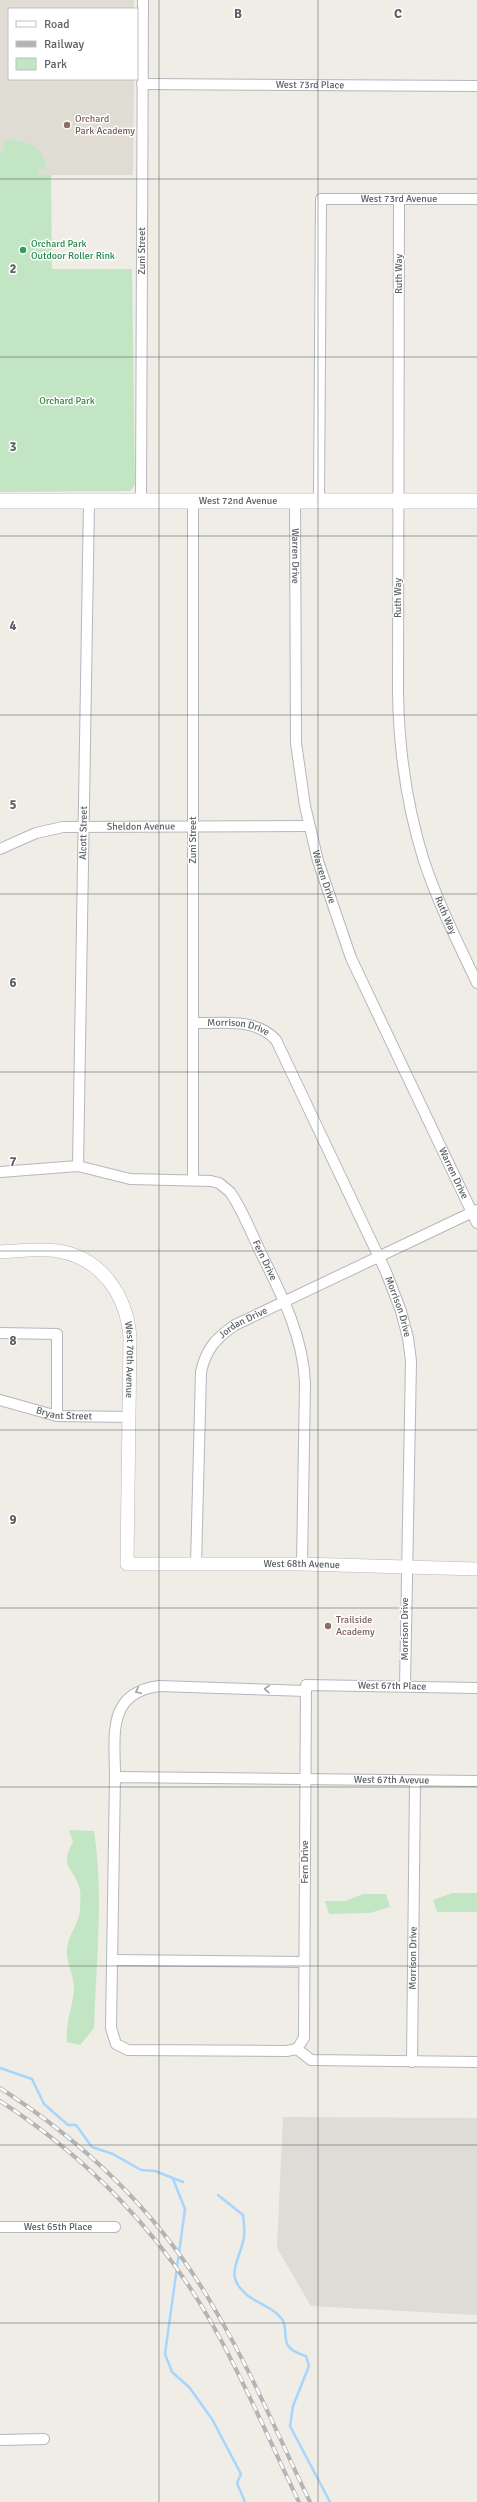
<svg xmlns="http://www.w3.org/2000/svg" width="477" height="2502" font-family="Signika,sans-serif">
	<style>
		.industrial { fill: #dedcd7 }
		.education { fill: #dfdcd3 }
		.green { fill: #c2e6c3 }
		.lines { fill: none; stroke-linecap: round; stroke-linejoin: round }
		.stream { stroke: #a6d6fe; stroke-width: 2.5 }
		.minor-casing { stroke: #b5b7bc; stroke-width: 12 }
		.tertiary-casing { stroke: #b5b7bc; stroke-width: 14 }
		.secondary-casing { stroke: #b6b9bf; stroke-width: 16 }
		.minor { stroke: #fff; stroke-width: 10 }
		.tertiary { stroke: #fff; stroke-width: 13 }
		.secondary { stroke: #fff; stroke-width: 15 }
		.rail-casing { stroke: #b4b4b5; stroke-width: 4 }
		.rail { stroke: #fff; stroke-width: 2.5; stroke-dasharray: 8; stroke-linecap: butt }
		.oneway { stroke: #9ea0a3 }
		.grid { fill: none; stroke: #5d6065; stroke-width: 1; stroke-opacity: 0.55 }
		.education-dot { fill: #8d6e63; stroke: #fff; stroke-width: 1.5 }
		.leisure-dot { fill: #2e9e5b; stroke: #fff; stroke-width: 1.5 }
		.labels { text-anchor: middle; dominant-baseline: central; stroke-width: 3; stroke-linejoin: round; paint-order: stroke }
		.street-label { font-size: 10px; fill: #5d6065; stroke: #fff }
		.education-label { font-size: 10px; fill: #785e54; stroke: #fff; text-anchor: start }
		.leisure-label { font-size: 10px; fill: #27864d; stroke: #fff; text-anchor: start }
		.park-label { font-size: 10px; fill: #35843b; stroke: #fff }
		.grid-label { font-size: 13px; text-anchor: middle; font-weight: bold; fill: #5d6065; stroke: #fff; stroke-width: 3; stroke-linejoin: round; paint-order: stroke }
	</style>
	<rect width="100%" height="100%" fill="#efede5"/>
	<polygon class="industrial" points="283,2117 477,2118 477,2315 311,2306 277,2248"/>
	<polygon class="education" points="0,0 134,0 134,9 9,9 9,79 134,79 133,175 51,175 0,172"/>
	<g class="green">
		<path d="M12,140C30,142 45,149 46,168L37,169L38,174L51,175L52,269H132L135,485L130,491L0,492V152L4,151V141Z"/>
		<path d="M69,1830L94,1831C104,1895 96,1963 94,2028L80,2045L67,2042C65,2024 73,2007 74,1988C74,1973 63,1958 68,1943C71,1931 80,1922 80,1908C80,1902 81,1895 80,1890C75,1867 58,1869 73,1842Z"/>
		<polygon points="452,1893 477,1893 477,1912 437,1912 433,1900"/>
		<polygon points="363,1894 386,1894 390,1907 370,1913 329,1914 325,1901 345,1901"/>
	</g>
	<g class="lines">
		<g class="stream">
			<polyline points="0,2068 32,2079 44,2104 68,2125 76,2125 92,2147 113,2154 141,2170 155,2171 183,2182"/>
			<polyline points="173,2179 185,2209 165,2354 172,2372 189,2387 212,2419 241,2474 237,2483 245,2502"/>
			<path d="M218,2195L243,2215C244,2222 245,2230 244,2237C240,2261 223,2275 247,2295C258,2304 273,2307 282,2319C291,2333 275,2347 306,2356L309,2366L293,2406L290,2426L330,2502"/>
		</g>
		<defs>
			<g id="minor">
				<path id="s1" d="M142,84L477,86"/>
				<path id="s2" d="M399,199L398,694C399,750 407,807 424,861C438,903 458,943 477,983"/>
				<path id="s3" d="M141,501L143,0"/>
				<polyline points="193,501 193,1180"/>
				<path id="s4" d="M295,501L296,743L305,806L318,861L351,958L477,1223"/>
				<path id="s5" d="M319,501L321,199H477"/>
				<path id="s6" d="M0,849L36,833L63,827L309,826"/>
				<path id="s7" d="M193,1023C221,1024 255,1017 276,1040L386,1272L401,1311L408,1338L411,1361L405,1686"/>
				<path id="s8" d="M78,1166L89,501"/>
				<path id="s9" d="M0,1172L78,1166L130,1179L211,1181L219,1183L230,1192C242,1209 250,1230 259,1249C280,1292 303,1334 305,1383L302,1564"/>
				<polyline points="0,1333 57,1334 57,1416"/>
				<path id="s10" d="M0,1400L57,1416L129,1417"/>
				<path id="s11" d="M196,1564L201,1372C206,1349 216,1338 235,1325L477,1210"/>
				<polyline points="477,1688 306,1685 304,2038 297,2049 311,2060 477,2062"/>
				<path d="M115,1777C115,1736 106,1693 159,1686L306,1691"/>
				<polyline points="113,1960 304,1962"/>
				<path id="s12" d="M297,2049L286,2051L128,2050L116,2044L111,2028L115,1777L477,1781"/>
				<path id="s13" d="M412,2062L415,1781"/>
				<path id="s14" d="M0,2227H115"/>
				<polyline points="0,2440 44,2439"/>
			</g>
			<g id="tertiary">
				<path id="s15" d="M0,1252C19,1251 39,1248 58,1251C102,1258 127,1296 130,1338L127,1564H302L477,1569"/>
			</g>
			<g id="secondary">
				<path id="s16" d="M0,501H477"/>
			</g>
		</defs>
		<use href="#minor" class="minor-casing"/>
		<use href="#tertiary" class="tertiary-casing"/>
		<use href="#secondary" class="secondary-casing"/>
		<use href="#minor" class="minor"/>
		<use href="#tertiary" class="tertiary"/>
		<use href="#secondary" class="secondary"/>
		<defs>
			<g id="rail">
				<path d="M0,2088C90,2146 166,2221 218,2315C253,2375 280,2440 310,2502"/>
				<path d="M0,2101C87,2157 160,2232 211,2322C244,2380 270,2442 299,2502"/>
			</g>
		</defs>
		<use href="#rail" class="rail-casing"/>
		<use href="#rail" class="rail"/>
	</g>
	<defs><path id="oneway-chevron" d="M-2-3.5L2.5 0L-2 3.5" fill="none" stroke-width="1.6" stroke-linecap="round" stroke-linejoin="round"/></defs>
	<g class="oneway">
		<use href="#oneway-chevron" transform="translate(267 1689) rotate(-178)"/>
		<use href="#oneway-chevron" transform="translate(138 1691) rotate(155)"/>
	</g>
	<path class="grid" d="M159,0V2502M318,0V2502M0,179H477M0,357H477M0,536H477M0,715H477M0,894H477M0,1072H477M0,1251H477M0,1430H477M0,1608H477M0,1787H477M0,1966H477M0,2145H477M0,2323H477"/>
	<g class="education-dot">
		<circle cx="67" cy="125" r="4"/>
		<circle cx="328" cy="1626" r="4"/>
	</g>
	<circle class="leisure-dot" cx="23" cy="250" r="4"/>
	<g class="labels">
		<g class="street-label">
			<text stroke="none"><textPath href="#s1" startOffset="168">West 73rd Place</textPath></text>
			<text stroke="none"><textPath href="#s5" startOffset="380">West 73rd Avenue</textPath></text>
			<text stroke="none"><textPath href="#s3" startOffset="250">Zuni Street</textPath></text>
			<text transform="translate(399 274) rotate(-90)">Ruth Way</text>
			<text stroke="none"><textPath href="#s16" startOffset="238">West 72nd Avenue</textPath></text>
			<text stroke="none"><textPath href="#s4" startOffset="55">Warren Drive</textPath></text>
			<text transform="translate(398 598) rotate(-90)">Ruth Way</text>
			<text stroke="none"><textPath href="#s6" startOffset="145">Sheldon Avenue</textPath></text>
			<text stroke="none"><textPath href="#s8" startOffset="333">Alcott Street</textPath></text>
			<text transform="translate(193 840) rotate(-90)">Zuni Street</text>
			<text stroke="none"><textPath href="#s4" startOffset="379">Warren Drive</textPath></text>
			<text stroke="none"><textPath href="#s2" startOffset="723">Ruth Way</textPath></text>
			<text stroke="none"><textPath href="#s7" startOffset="46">Morrison Drive</textPath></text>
			<text stroke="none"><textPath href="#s4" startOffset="703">Warren Drive</textPath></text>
			<text stroke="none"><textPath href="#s9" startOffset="312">Fern Drive</textPath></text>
			<text stroke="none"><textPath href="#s7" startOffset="381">Morrison Drive</textPath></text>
			<text stroke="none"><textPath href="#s11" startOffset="260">Jordan Drive</textPath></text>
			<text stroke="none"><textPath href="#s15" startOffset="202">West 70th Avenue</textPath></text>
			<text stroke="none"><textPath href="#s10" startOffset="66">Bryant Street</textPath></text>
			<text stroke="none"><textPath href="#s15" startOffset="581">West 68th Avenue</textPath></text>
			<text transform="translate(405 1629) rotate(-90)">Morrison Drive</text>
			<text transform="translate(392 1686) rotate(1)">West 67th Place</text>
			<text stroke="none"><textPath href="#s12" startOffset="727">West 67th Avevue</textPath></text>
			<text transform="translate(305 1862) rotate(-90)">Fern Drive</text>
			<text stroke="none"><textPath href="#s13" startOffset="104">Morrison Drive</textPath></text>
			<text stroke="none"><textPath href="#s14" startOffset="58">West 65th Place</textPath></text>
		</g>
		<g class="education-label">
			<text x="75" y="119">Orchard<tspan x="75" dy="12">Park Academy</tspan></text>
			<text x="336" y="1620">Trailside<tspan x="336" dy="12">Academy</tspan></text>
		</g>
		<g class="leisure-label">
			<text x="31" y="244">Orchard Park<tspan x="31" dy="12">Outdoor Roller Rink</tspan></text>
		</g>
		<g class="park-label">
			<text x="67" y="401">Orchard Park</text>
		</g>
	</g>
	<g class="grid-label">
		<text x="238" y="18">B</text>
		<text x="398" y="18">C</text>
		<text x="13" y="273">2</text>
		<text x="13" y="451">3</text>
		<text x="13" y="630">4</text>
		<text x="13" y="809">5</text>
		<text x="13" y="987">6</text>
		<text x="13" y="1166">7</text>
		<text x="13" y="1345">8</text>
		<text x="13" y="1524">9</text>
	</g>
	<rect x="8" y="8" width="130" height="72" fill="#ffffff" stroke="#bebfc1"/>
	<rect x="16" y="21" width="20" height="6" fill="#ffffff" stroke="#bebfc1"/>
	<text x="44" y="28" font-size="12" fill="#5d6065">Road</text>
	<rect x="16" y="41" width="20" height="6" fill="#b4b4b5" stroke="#bebfc1"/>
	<text x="44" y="48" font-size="12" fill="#5d6065">Railway</text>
	<rect x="16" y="58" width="20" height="12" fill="#c2e6c3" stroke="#bebfc1"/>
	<text x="44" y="68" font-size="12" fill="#5d6065">Park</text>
</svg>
